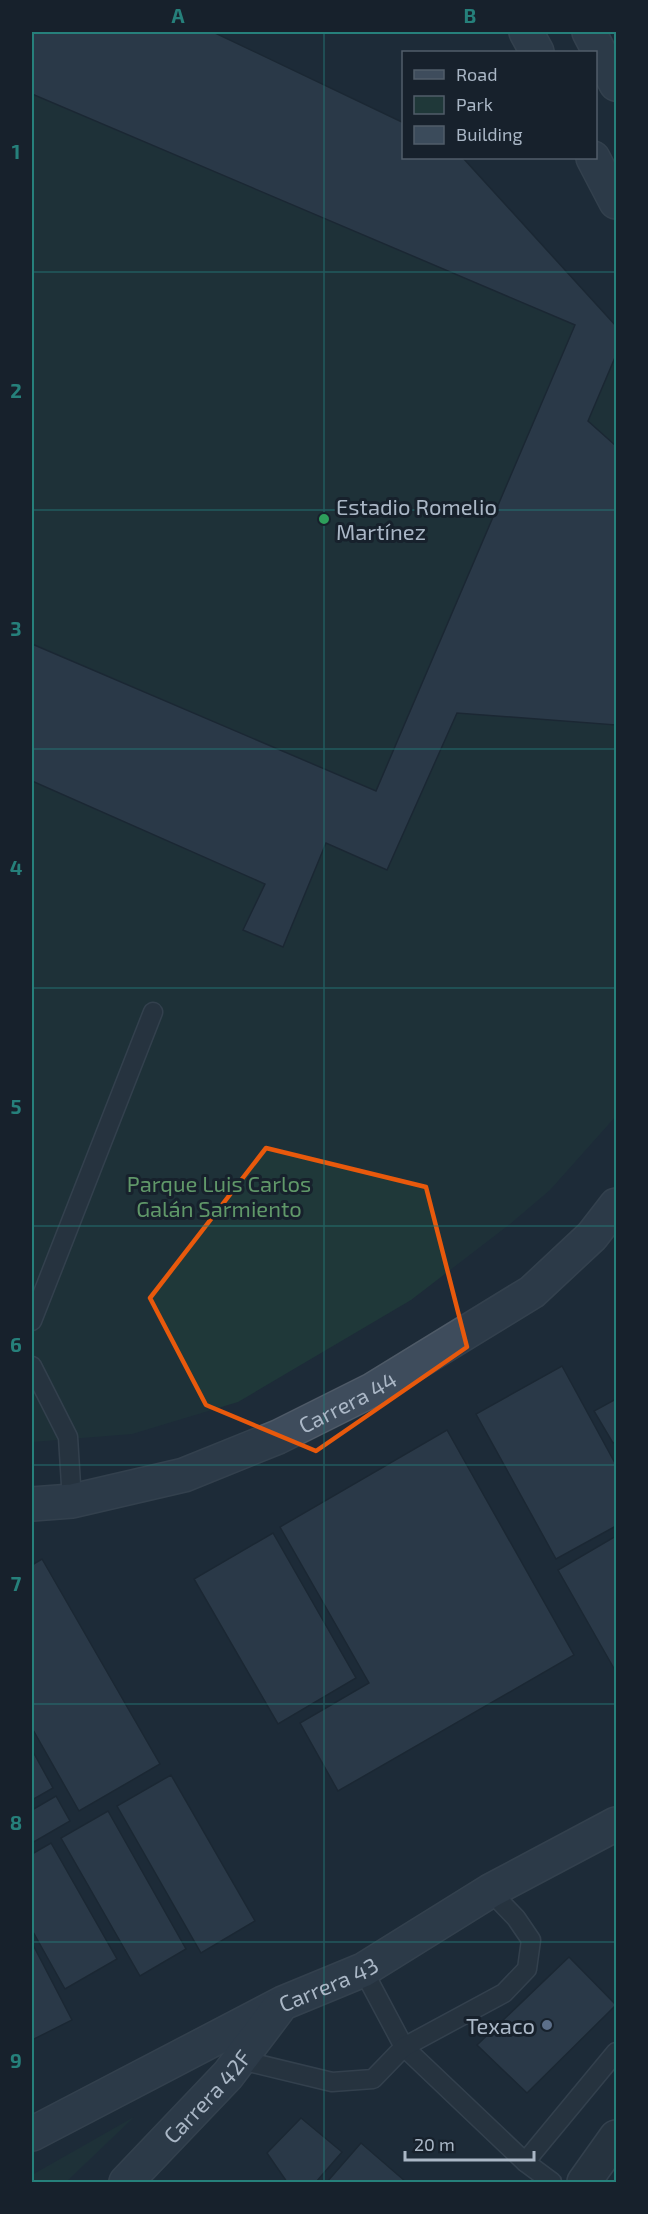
<svg xmlns="http://www.w3.org/2000/svg" width="648" height="2214" font-family="'Exo 2',sans-serif">
	<style>
		.green { fill: #1f3839 }
		.building { fill: #3b4b5b; stroke: #19232e; stroke-width: 1.5 }
		.lines { fill: none; stroke-linecap: round; stroke-linejoin: round }
		.lane-casing { stroke: #4e5a67; stroke-width: 21 }
		.street-casing { stroke: #4e5a67; stroke-width: 36 }
		.secondary-casing { stroke: #4e5a67; stroke-width: 36 }
		.lane { stroke: #313c48; stroke-width: 18 }
		.street { stroke: #313c48; stroke-width: 33 }
		.secondary { stroke: #3e4c5c; stroke-width: 33 }
		.marked { fill: none; stroke: #e8590c; stroke-width: 4.5; stroke-linejoin: round }
		.grid { fill: none; stroke: #26807b; stroke-width: 1.5; stroke-opacity: 0.55 }
		.leisure-dot { fill: #2e9e5b; stroke: #17212c; stroke-width: 2 }
		.service-dot { fill: #5c6f8a; stroke: #17212c; stroke-width: 2 }
		.labels { text-anchor: middle; dominant-baseline: central; stroke-width: 6; stroke-linejoin: round; paint-order: stroke }
		.poi-label { font-size: 22px; fill: #aab7c6; stroke: #17212c; text-anchor: start }
		.park-label { font-size: 22px; fill: #609869; stroke: #17212c }
		.street-label { font-size: 22px; fill: #aab7c6; stroke: #17212c }
		.neatline { fill: none; stroke: #26807b; stroke-width: 2 }
		.grid-label { font-size: 20px; text-anchor: middle; font-weight: bold; fill: #26807b }
	</style>
	<rect width="100%" height="100%" fill="#1d2b38"/>
	<g class="green">
		<polygon points="32,32 213,32 403,123 404,158 463,158 616,326 616,1116 550,1190 510,1224 411,1300 238,1402 132,1434 32,1442"/>
		<polygon points="134,2117 66,2182 32,2182 32,2175"/>
	</g>
	<g class="building">
		<polygon points="32,32 213,32 404,123 404,158 463,158 616,326 616,355 588,421 616,446 616,725 457,713 387,870 326,843 283,947 243,930 265,884 32,781 32,644 376,791 575,325 32,94"/>
		<polygon points="562,1366 616,1465 616,1526 556,1559 476,1414"/>
		<polygon points="616,1399 616,1441 613,1443 594,1411"/>
		<polygon points="447,1430 574,1655 338,1791 300,1723 369,1683 280,1527"/>
		<polygon points="273,1533 356,1678 278,1724 194,1579"/>
		<polygon points="616,1536 616,1672 558,1570"/>
		<polygon points="42,1559 160,1764 79,1811 32,1728 32,1565"/>
		<polygon points="32,1750 53,1788 32,1800"/>
		<polygon points="171,1775 255,1921 201,1953 117,1806"/>
		<polygon points="56,1796 70,1821 32,1843 32,1810"/>
		<polygon points="108,1811 186,1949 140,1976 61,1838"/>
		<polygon points="51,1843 117,1959 65,1989 32,1930 32,1854"/>
		<polygon points="32,1943 72,2020 32,2040"/>
		<polygon points="569,1957 616,2005 527,2093 477,2045"/>
		<polygon points="301,2118 342,2152 316,2182 287,2182 267,2153"/>
		<polygon points="361,2143 406,2182 327,2182"/>
	</g>
	<g class="lines">
		<defs>
			<g id="lane">
				<polyline points="32,1321 153,1012"/>
				<polyline points="32,1366 68,1437 72,1501"/>
				<polyline points="363,1970 404,2047 525,2162 552,2182"/>
				<polyline points="241,2060 332,2082 373,2079 404,2047 504,1993 527,1969 531,1940 516,1918 490,1891"/>
				<polyline points="525,2162 616,2052"/>
			</g>
			<polyline id="street" points="584,2182 616,2137"/>
			<g id="secondary">
				<polyline points="526,32 537,52"/>
				<polyline points="589,32 616,84"/>
				<polyline points="593,158 616,202"/>
				<path id="s1" d="M32,1504L72,1501L184,1475L278,1437L372,1390L532,1292L592,1236L616,1205"/>
				<path id="s2" d="M32,2134L283,2003L363,1970L490,1891L616,1824"/>
				<path id="s3" d="M126,2182L228,2075L278,2009"/>
			</g>
		</defs>
		<use href="#lane" class="lane-casing"/>
		<use href="#street" class="street-casing"/>
		<use href="#secondary" class="secondary-casing"/>
		<use href="#lane" class="lane"/>
		<use href="#street" class="street"/>
		<use href="#secondary" class="secondary"/>
	</g>
	<path d="M0 0H648V2214H0ZM266,1148L426,1187L467,1347L316,1451L206,1405L150,1298Z" fill="#1d2b38" fill-opacity=".55" fill-rule="evenodd"/>
	<path class="marked" d="M266,1148L426,1187L467,1347L316,1451L206,1405L150,1298Z"/>
	<path class="grid" d="M324,32V2182M32,272H616M32,510H616M32,749H616M32,988H616M32,1226H616M32,1465H616M32,1704H616M32,1942H616"/>
	<circle class="leisure-dot" cx="324" cy="519" r="6"/>
	<circle class="service-dot" cx="547" cy="2025" r="6"/>
	<g class="labels">
		<g class="poi-label">
			<text x="336" y="506">Estadio Romelio<tspan x="336" dy="25">Martínez</tspan></text>
			<text x="535" y="2025" text-anchor="end">Texaco</text>
		</g>
		<g class="park-label">
			<text x="219" y="1183">Parque Luis Carlos<tspan x="219" dy="25">Galán Sarmiento</tspan></text>
		</g>
		<g class="street-label">
			<text stroke="none"><textPath href="#s1" startOffset="334">Carrera 44</textPath></text>
			<text stroke="none"><textPath href="#s2" startOffset="332">Carrera 43</textPath></text>
			<text stroke="none"><textPath href="#s3" startOffset="118">Carrera 42F</textPath></text>
		</g>
	</g>
	<rect width="648" height="2214" fill="none" stroke="#17212c" stroke-width="66"/>
	<rect x="402" y="51" width="195" height="108" fill="#17212c" stroke="#525d6a" stroke-width="1.5"/>
	<rect x="414" y="70" width="30" height="9" fill="#3e4c5c" stroke="#525d6a" stroke-width="1.5"/>
	<text x="456" y="81" font-size="18" fill="#aab7c6">Road</text>
	<rect x="414" y="96" width="30" height="18" fill="#1f3839" stroke="#525d6a" stroke-width="1.5"/>
	<text x="456" y="111" font-size="18" fill="#aab7c6">Park</text>
	<rect x="414" y="126" width="30" height="18" fill="#3b4b5b" stroke="#525d6a" stroke-width="1.5"/>
	<text x="456" y="141" font-size="18" fill="#aab7c6">Building</text>
	<path d="M405 2151v9h129v-9" fill="none" stroke="#aab7c6" stroke-width="3"/>
	<text x="414" y="2151" font-size="18" fill="#aab7c6" stroke="#17212c" stroke-width="4.5" paint-order="stroke">20 m</text>
	<rect x="33" y="33" width="582" height="2148" class="neatline"/>
	<g class="grid-label">
		<text x="178" y="23">A</text>
		<text x="470" y="23">B</text>
		<text x="16" y="159">1</text>
		<text x="16" y="398">2</text>
		<text x="16" y="636">3</text>
		<text x="16" y="875">4</text>
		<text x="16" y="1114">5</text>
		<text x="16" y="1352">6</text>
		<text x="16" y="1591">7</text>
		<text x="16" y="1830">8</text>
		<text x="16" y="2068">9</text>
	</g>
</svg>
